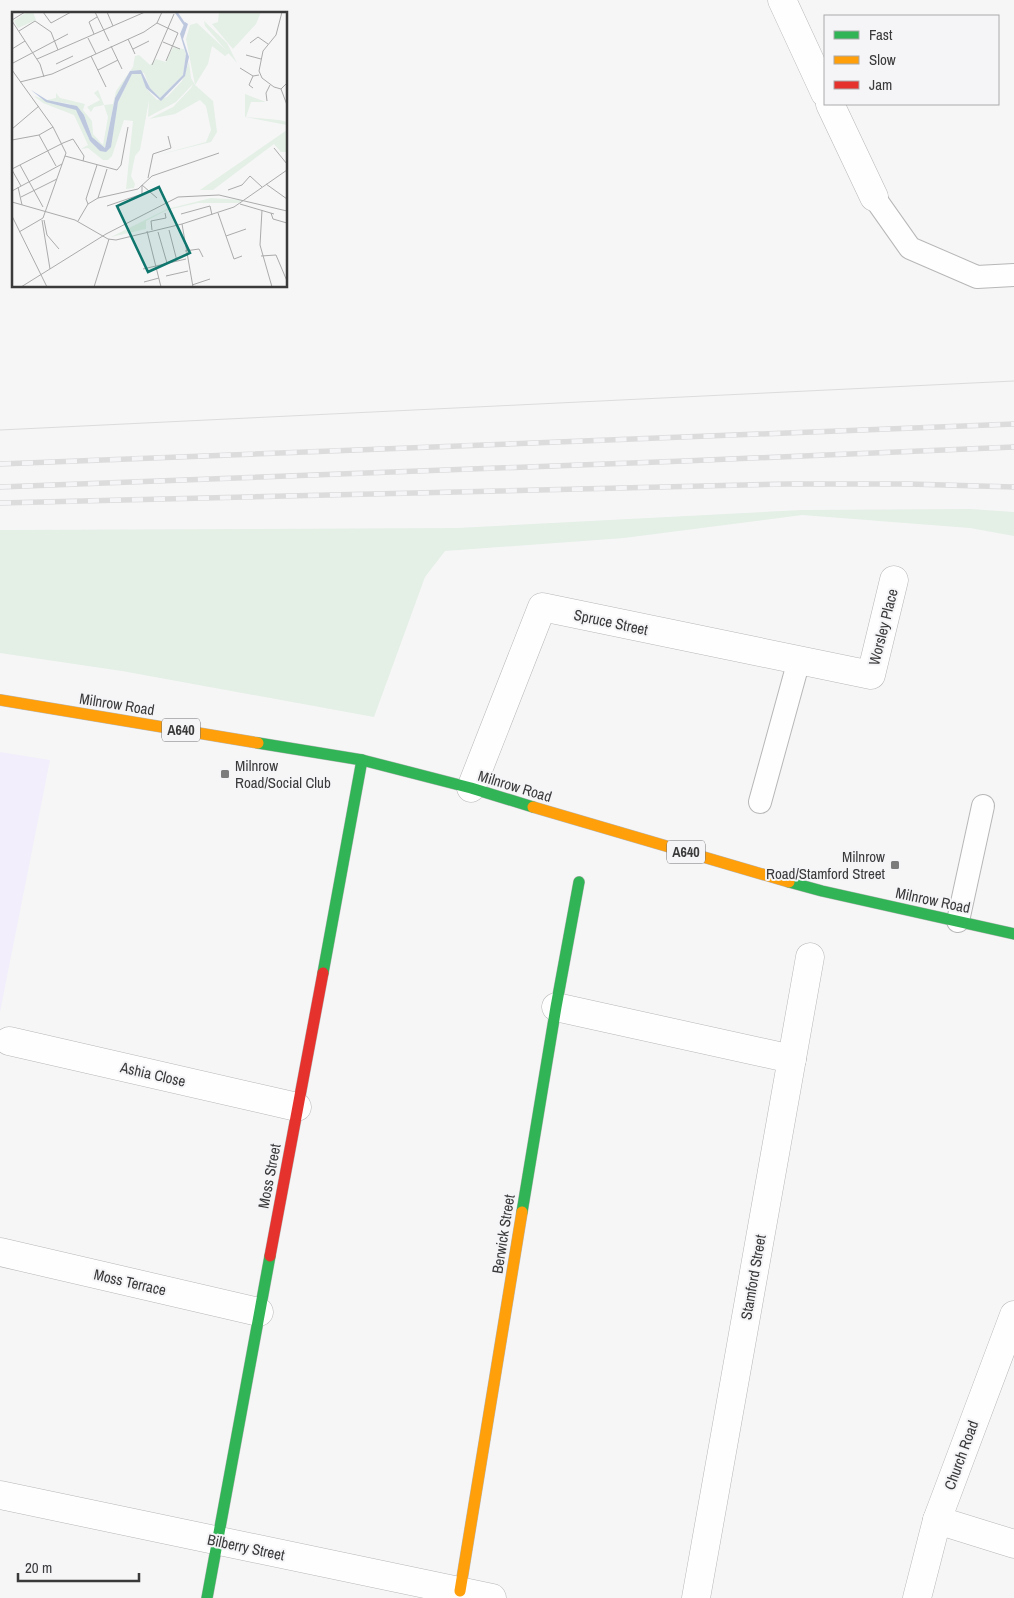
<svg xmlns="http://www.w3.org/2000/svg" width="1014" height="1598" font-family="'Archivo Narrow',sans-serif">
	<style>
		.commercial { fill: #f2eefb }
		.green { fill: #e4efe6 }
		.lines { fill: none; stroke-linecap: round; stroke-linejoin: round }
		.lane-casing { stroke: #b7b7b8; stroke-width: 24 }
		.street-casing { stroke: #b7b7b8; stroke-width: 29 }
		.fast-casing { stroke: #b7b7b8; stroke-width: 12 }
		.slow-casing { stroke: #b7b7b8; stroke-width: 12 }
		.jam-casing { stroke: #b7b7b8; stroke-width: 12 }
		.lane { stroke: #fefefe; stroke-width: 22 }
		.street { stroke: #fefefe; stroke-width: 28 }
		.fast { stroke: #30b455; stroke-width: 11 }
		.slow { stroke: #ff9f0a; stroke-width: 11 }
		.jam { stroke: #e5322d; stroke-width: 11 }
		.tram { stroke: #dcdcdd; stroke-width: 1 }
		.rail-casing { stroke: #dcdcdd; stroke-width: 5.5 }
		.rail { stroke: #f5f5f8; stroke-width: 4; stroke-dasharray: 11; stroke-linecap: butt }
		.poi-dot { fill: #7c7c7d; stroke: #f5f5f8; stroke-width: 2 }
		.labels { text-anchor: middle; dominant-baseline: central; stroke-width: 4; stroke-linejoin: round; paint-order: stroke }
		.shield { fill: #f5f5f8; stroke: #727274; stroke-width: 1 }
		.shield-label { font-size: 14px; font-weight: bold; fill: #3a3a3b }
		.street-label { font-size: 15px; fill: #3a3a3b; stroke: #f5f5f8 }
		.poi-label { font-size: 15px; fill: #3a3a3b; stroke: #f5f5f8; text-anchor: start }
		.inset-river { fill: none; stroke: #bdc8df; stroke-width: 2.5 }
		.inset-road { fill: none; stroke: #ababac; stroke-width: 1 }
		.view { fill: #0f766e; fill-opacity: 0.15; stroke: #0f766e; stroke-width: 2.5 }
		.inset-edge { fill: none; stroke: #3a3a3b; stroke-width: 2.5 }
	</style>
	<rect width="100%" height="100%" fill="#f6f6f7"/>
	<polygon class="commercial" points="0,752 50,760 0,1012"/>
	<polygon class="green" points="970,509 1014,512 1014,536 970,528 802,515 624,538 445,551 425,577 374,717 122,671 0,653 0,530 457,528 802,510"/>
	<g class="lines">
		<defs>
			<g id="lane">
				<polyline points="874,197 910,248 977,277 1014,275"/>
				<polyline points="760,802 799,660"/>
				<polyline points="958,921 983,806"/>
			</g>
			<g id="street">
				<polyline points="782,0 825,93"/>
				<polyline points="830,104 874,197"/>
				<polyline points="471,788 542,607 871,675 894,580"/>
				<polyline points="556,1007 792,1059"/>
				<polyline points="9,1041 297,1107"/>
				<polyline points="0,1252 259,1312"/>
				<polyline points="0,1495 492,1598"/>
				<polyline points="937,1520 1014,1544"/>
				<polyline points="696,1598 810,957"/>
				<polyline points="917,1598 937,1520 1014,1315"/>
			</g>
			<g id="fast">
				<polyline points="258,743 362,760 471,788 533,807"/>
				<polyline points="789,882 822,891 1014,934"/>
				<polyline points="323,973 362,760"/>
				<polyline points="522,1212 556,1007 579,882"/>
				<polyline points="207,1598 270,1256"/>
			</g>
			<g id="slow">
				<polyline points="0,700 258,743"/>
				<polyline points="533,807 789,882"/>
				<polyline points="460,1591 522,1212"/>
			</g>
			<polyline id="jam" points="270,1256 323,973"/>
		</defs>
		<use href="#lane" class="lane-casing"/>
		<use href="#street" class="street-casing"/>
		<use href="#fast" class="fast-casing"/>
		<use href="#slow" class="slow-casing"/>
		<use href="#jam" class="jam-casing"/>
		<use href="#lane" class="lane"/>
		<use href="#street" class="street"/>
		<use href="#fast" class="fast"/>
		<use href="#slow" class="slow"/>
		<use href="#jam" class="jam"/>
		<polyline class="tram" points="0,430 1014,381"/>
		<defs>
			<g id="rail">
				<polyline points="0,464 1014,424"/>
				<polyline points="0,487 684,461 1014,447"/>
				<polyline points="0,503 787,484 909,484 1014,487"/>
			</g>
		</defs>
		<use href="#rail" class="rail-casing"/>
		<use href="#rail" class="rail"/>
	</g>
	<g class="poi-dot">
		<rect x="220" y="769" width="10" height="10" rx="2.5"/>
		<rect x="890" y="860" width="10" height="10" rx="2.5"/>
	</g>
	<g class="labels">
		<g class="shield">
			<rect x="162" y="718.5" width="38" height="23" rx="4"/>
			<rect x="667" y="840.5" width="38" height="23" rx="4"/>
		</g>
		<g class="shield-label">
			<text x="181" y="730">A640</text>
			<text x="686" y="852">A640</text>
		</g>
		<g class="street-label">
			<text transform="translate(611 622) rotate(12)">Spruce Street</text>
			<text transform="translate(883 627) rotate(-76)">Worsley Place</text>
			<text transform="translate(117 704) rotate(9)">Milnrow Road</text>
			<text transform="translate(515 786) rotate(17)">Milnrow Road</text>
			<text transform="translate(933 900) rotate(12)">Milnrow Road</text>
			<text transform="translate(153 1074) rotate(13)">Ashia Close</text>
			<text transform="translate(269 1176) rotate(-79)">Moss Street</text>
			<text transform="translate(503 1234) rotate(-81)">Berwick Street</text>
			<text transform="translate(753 1277) rotate(-80)">Stamford Street</text>
			<text transform="translate(130 1282) rotate(13)">Moss Terrace</text>
			<text transform="translate(961 1455) rotate(-70)">Church Road</text>
			<text transform="translate(246 1547) rotate(12)">Bilberry Street</text>
		</g>
		<g class="poi-label">
			<text x="235" y="765">Milnrow<tspan x="235" dy="17">Road/Social Club</tspan></text>
			<text x="885" y="856" text-anchor="end">Milnrow<tspan x="885" dy="17">Road/Stamford Street</tspan></text>
		</g>
	</g>
	<g transform="translate(12 12)">
		<rect width="275" height="275" fill="#f6f6f7"/>
		<path d="M15,0H21L24,8L6,16L2,9ZM207,0H249L244,12L221,37L200,12L206,10ZM192,9L215,31L225,51L193,14ZM185,11L217,41L213,44L200,34L196,52L183,73L201,89L205,120L199,130L142,144L194,130L199,118L194,94L188,88L163,102L137,107L161,95L179,76L181,72L164,90L136,105L137,88L128,138L123,144L119,164L123,172L122,176L114,177L121,109L112,108L100,144L96,148H91L76,136L69,137L76,133L62,103L31,91L22,84L65,98L78,129L94,140L106,90L120,62H130L134,76L145,88L155,85L170,69L177,50L179,66L183,73L174,27L178,13ZM161,35L172,37L174,42L171,63L148,86L138,76L132,61L119,59L103,86L93,136L80,125L72,103L58,92L35,88L44,86V81L48,86L73,92L71,98L80,109L81,122L91,133L96,105L92,93L82,95L79,100L75,95L88,88L82,81L86,78L92,93L101,92L104,79L121,55L123,44L127,43L138,53L144,47L154,50ZM233,82L254,90H239L234,105L267,108L275,110V113L233,105ZM275,118V140H269L262,132L201,178H188ZM199,186L231,188L226,191H186L155,198L134,209V217L99,225L155,197Z" fill="#e4efe6"/>
		<path d="M173,10L176,12L171,27L177,45L173,64L149,89L134,76L129,62H120L106,90L99,135L94,140L88,139L78,129L64,98L34,90L19,78L35,88L65,94L72,103L80,125L93,136L103,86L118,59L129,58L138,76L148,86L171,63L174,42L168,22Z" fill="#bdc8df"/>
		<path class="inset-river" d="M164,0L173,13"/>
		<path class="inset-road" d="M31,0L39,11L59,0M83,0L97,29M95,0L101,14M270,0L264,23L251,39L247,59L250,66L262,75L269,77L275,71M0,8L13,0M0,9L28,52L32,65M145,11L166,21M7,19L23,9L39,20L46,38M82,22L77,10L85,5M76,26L84,42M116,27L123,42M151,30L168,37M238,31L246,25L256,32M99,34L110,57M0,37L13,29M121,37L137,29M234,43L249,47M79,44L94,75M25,47L133,0M154,49L166,21M1,51L56,22M44,52L61,44M140,53L162,2M228,56L241,64M0,58L41,115L54,141L31,206L7,220M86,58L106,48M8,70L40,62L132,20L145,11L150,0M241,76L237,73L241,64L247,63M269,77L275,93M255,89L254,81L258,73M0,117L27,94M27,123L44,154M0,128L27,123L41,115M51,131L61,127L72,144L71,149M262,136L275,152M53,144L105,158L109,153L116,115M8,153L31,195M0,157L51,131M0,158L9,174M136,166L141,142L159,136L156,124M254,172L275,187M130,173L145,186M6,175L10,193M216,178L230,173L238,164L250,175M0,179L50,152M9,185L45,167M86,186L95,157M0,190L63,208L96,227L104,228L170,212L222,195L275,158M76,192L74,187L85,153M228,192L262,202M95,194L130,182V173M250,198L248,233L260,275M206,201L222,247L230,244M259,201L261,207L275,211M169,202L198,194L200,203M0,204L35,275M30,208L38,257M32,208L35,223L47,237M66,209L76,192L86,186L126,177L140,164L207,141M170,212L181,275M140,218L139,209L154,206L153,201M157,218L165,249M135,219L149,275M146,220L155,251M214,224L234,217M173,239L187,237L191,245M249,244L264,243L275,269M131,257L174,247M154,264L176,259M132,270L147,266M180,273L198,267M9,275L94,222L166,185L207,183L275,199M82,275L97,227"/>
		<path class="view" d="M147,175L178,241L136,260L105,194Z"/>
		<rect width="275" height="275" class="inset-edge"/>
	</g>
	<rect x="824" y="15" width="175" height="90" fill="#f5f5f8" stroke="#aaaaac"/>
	<rect x="834" y="31" width="25" height="8" fill="#30b455" stroke="#aaaaac"/>
	<text x="869" y="40" font-size="15" fill="#3a3a3b">Fast</text>
	<rect x="834" y="56" width="25" height="8" fill="#ff9f0a" stroke="#aaaaac"/>
	<text x="869" y="65" font-size="15" fill="#3a3a3b">Slow</text>
	<rect x="834" y="81" width="25" height="8" fill="#e5322d" stroke="#aaaaac"/>
	<text x="869" y="90" font-size="15" fill="#3a3a3b">Jam</text>
	<path d="M18 1573v8h121v-8" fill="none" stroke="#3a3a3b" stroke-width="2.5"/>
	<text x="25" y="1573" font-size="15" fill="#3a3a3b" stroke="#f5f5f8" stroke-width="4" paint-order="stroke">20 m</text>
</svg>
